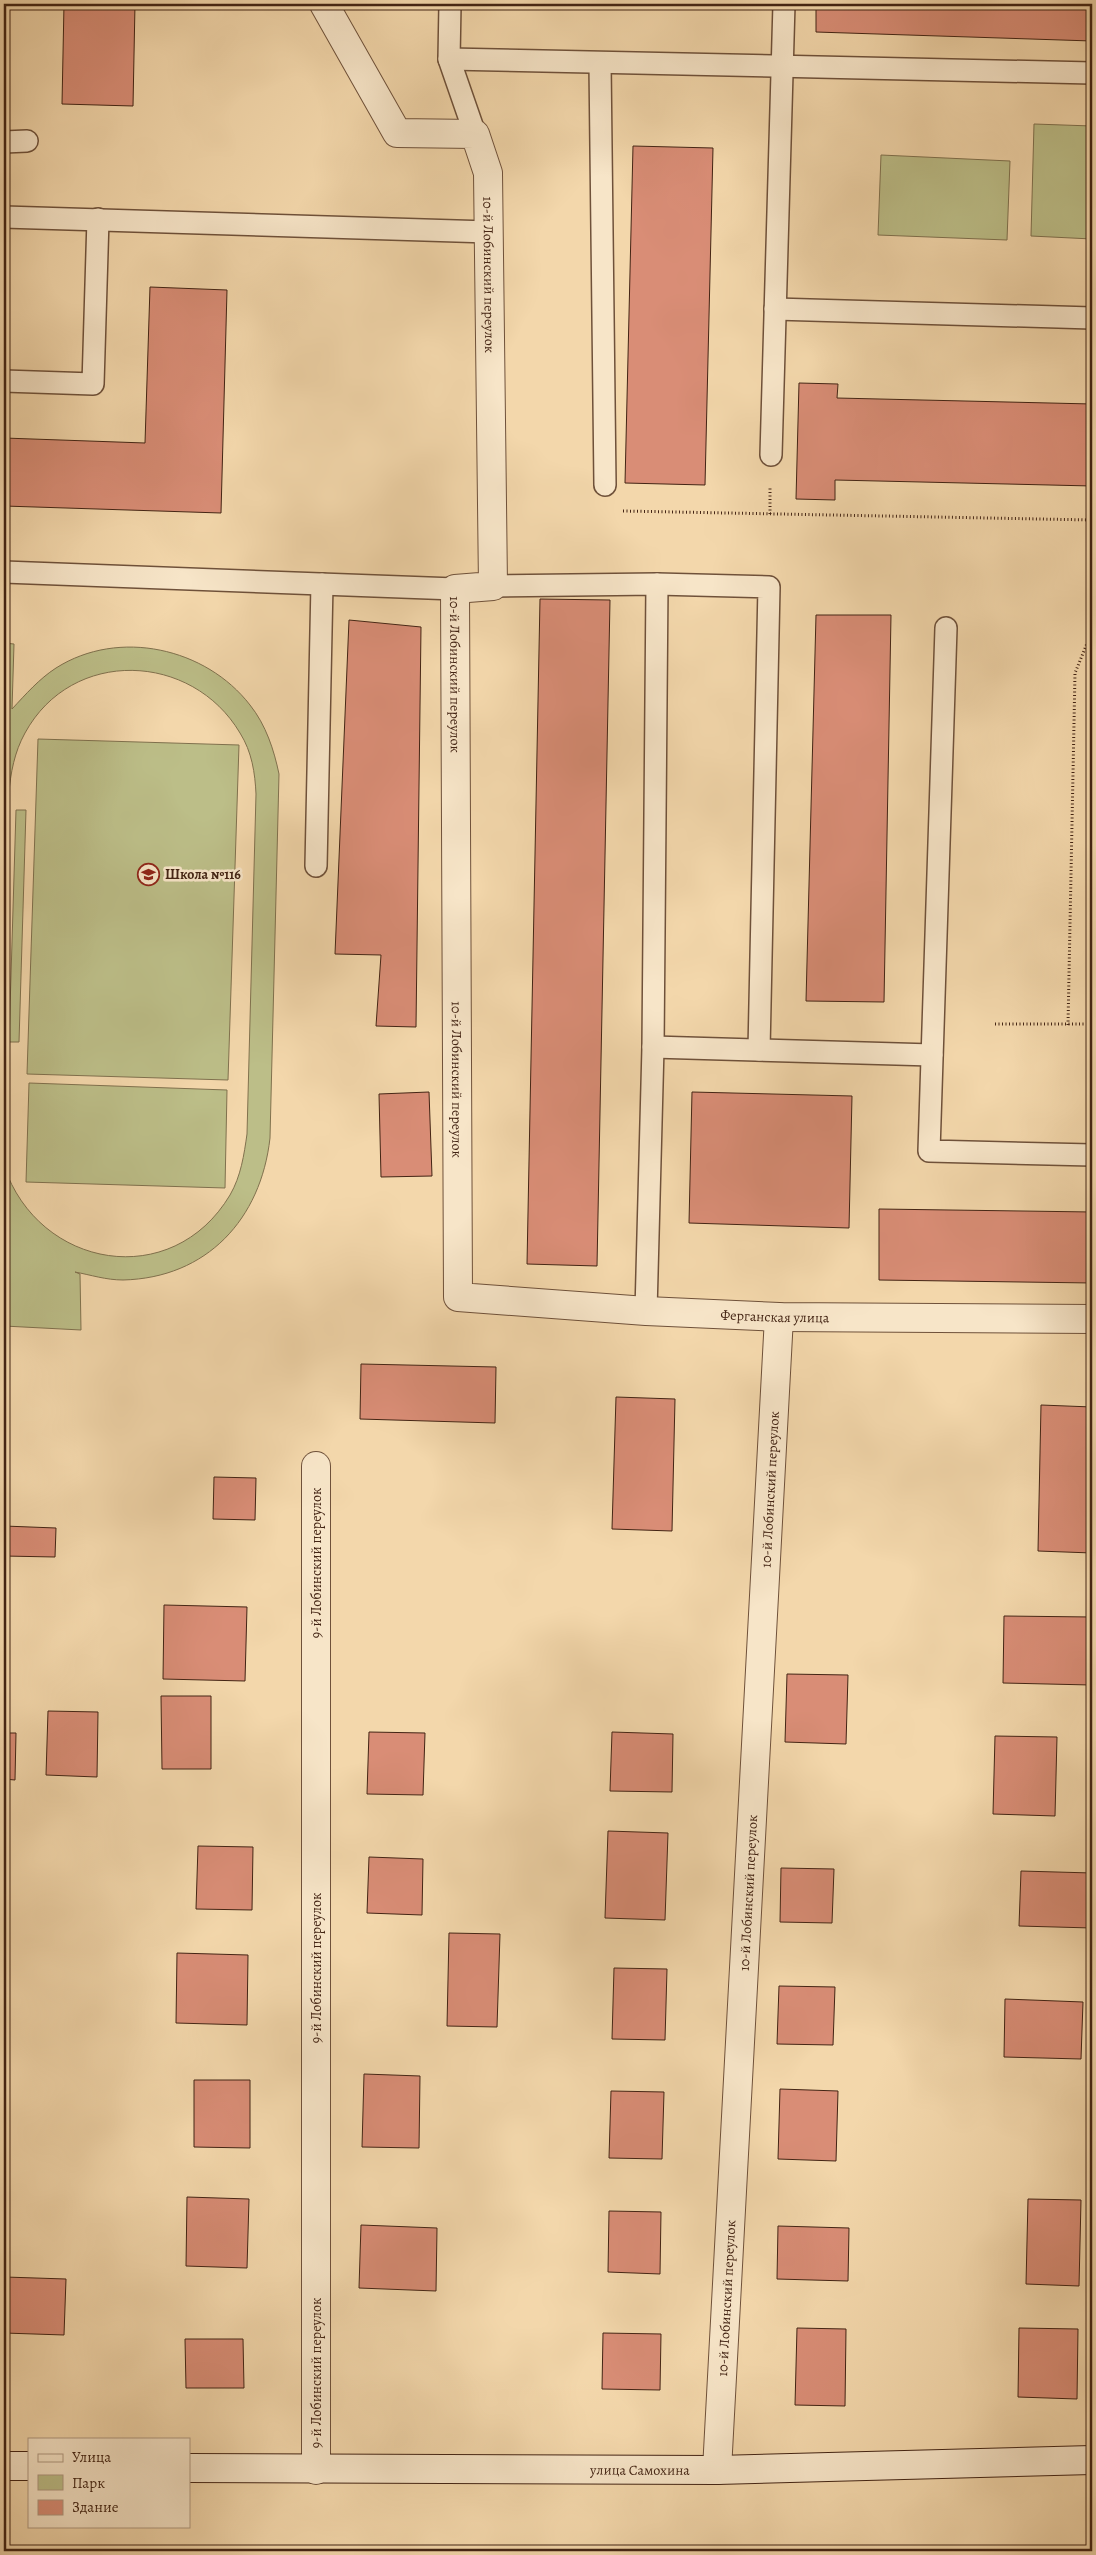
<svg xmlns="http://www.w3.org/2000/svg" width="1096" height="2555" font-family="Alegreya,serif">
	<style>
		.green { fill: #bcbe88; stroke: #80714e }
		.building { fill: #d98d76; stroke: #432414 }
		.lines { fill: none; stroke-linecap: round; stroke-linejoin: round }
		.lane-casing { stroke: #6f513a; stroke-width: 24 }
		.street-casing { stroke: #6f513a; stroke-width: 30 }
		.secondary-casing { stroke: #432414; stroke-width: 30 }
		.path { stroke: #432414; stroke-width: 3; stroke-dasharray: 1 2.5; stroke-linecap: butt }
		.lane { stroke: #f7e5c8; stroke-width: 21 }
		.street { stroke: #f7e5c8; stroke-width: 28 }
		.secondary { stroke: #f7e5c8; stroke-width: 28 }
		.labels { text-anchor: middle; dominant-baseline: central; stroke-width: 5; stroke-linejoin: round; paint-order: stroke }
		.street-label { font-size: 14px; fill: #432414; stroke: #f7e5c8 }
		.poi-label { font-size: 14px; font-weight: bold; fill: #432414; stroke: #f7e5c8; text-anchor: start }
	</style>
	<rect width="100%" height="100%" fill="#f3d7ab"/>
	<filter id="stains"><feTurbulence type="fractalNoise" baseFrequency=".004" numOctaves="4"/><feColorMatrix values="0 0 0 0 .2 0 0 0 0 .09 0 0 0 0 .02 0 0 0 .5 -.17"/></filter>
	<radialGradient id="worn" r=".72"><stop offset=".6" stop-color="#630" stop-opacity="0"/><stop offset="1" stop-color="#630" stop-opacity=".3"/></radialGradient>
	<g class="green">
		<polygon points="1034,124 1092,126 1092,239 1031,236"/>
		<polygon points="881,155 1010,161 1007,240 878,235"/>
		<path d="M4,643L14,644L12,709C26,694 39,679 56,668C119,628 206,648 250,705C266,725 274,750 279,774L270,1138C261,1219 207,1278 123,1280C106,1280 91,1275 75,1272L80,1274L81,1330L4,1326V1166C39,1269 172,1292 230,1195C241,1176 244,1155 247,1134L256,794C255,773 252,752 240,733C192,652 72,647 25,733C4,771 9,816 7,858C6,899 5,939 4,979Z"/>
		<polygon points="38,739 239,745 228,1080 27,1074"/>
		<polygon points="16,810 26,810 19,1042 9,1042"/>
		<polygon points="29,1083 227,1090 225,1188 26,1182"/>
	</g>
	<g class="building">
		<polygon points="64,4 135,4 133,106 62,104"/>
		<polygon points="816,4 1092,4 1092,41 816,32"/>
		<polygon points="633,146 713,148 705,485 625,483"/>
		<polygon points="150,287 227,290 221,513 4,506 4,438 145,443"/>
		<polygon points="799,383 838,384 837,398 1092,404 1092,486 835,480 835,500 796,499"/>
		<polygon points="540,599 610,600 597,1266 527,1264"/>
		<polygon points="816,615 891,615 884,1002 806,1001"/>
		<polygon points="349,620 421,627 416,1027 376,1026 381,955 335,954"/>
		<polygon points="429,1092 432,1176 381,1177 379,1094"/>
		<polygon points="692,1092 852,1096 849,1228 689,1223"/>
		<polygon points="879,1209 1092,1212 1092,1283 879,1280"/>
		<polygon points="361,1364 496,1367 495,1423 360,1419"/>
		<polygon points="616,1397 675,1399 672,1531 612,1529"/>
		<polygon points="1041,1405 1092,1407 1092,1553 1038,1551"/>
		<polygon points="214,1477 256,1478 255,1520 213,1519"/>
		<polygon points="4,1526 56,1528 55,1557 4,1556"/>
		<polygon points="164,1605 247,1607 245,1681 163,1679"/>
		<polygon points="1004,1616 1092,1617 1091,1685 1003,1683"/>
		<polygon points="787,1674 848,1675 846,1744 785,1742"/>
		<polygon points="161,1696 211,1696 211,1769 162,1769"/>
		<polygon points="48,1711 98,1712 97,1777 46,1775"/>
		<polygon points="369,1732 425,1733 423,1795 367,1794"/>
		<polygon points="612,1732 673,1734 672,1792 610,1791"/>
		<polygon points="4,1733 16,1733 15,1780 4,1779"/>
		<polygon points="995,1736 1057,1737 1055,1816 993,1814"/>
		<polygon points="608,1831 668,1833 665,1920 605,1918"/>
		<polygon points="4,1842 6,1842 5,1905 4,1905"/>
		<polygon points="198,1846 253,1847 252,1910 196,1909"/>
		<polygon points="369,1857 423,1859 422,1915 367,1913"/>
		<polygon points="781,1868 834,1869 832,1923 780,1922"/>
		<polygon points="1021,1871 1092,1873 1092,1928 1019,1926"/>
		<polygon points="449,1933 500,1934 497,2027 447,2026"/>
		<polygon points="177,1953 248,1955 247,2025 176,2023"/>
		<polygon points="614,1968 667,1969 665,2040 612,2039"/>
		<polygon points="779,1986 835,1987 833,2045 777,2044"/>
		<polygon points="1005,1999 1083,2002 1081,2059 1004,2057"/>
		<polygon points="364,2074 420,2076 419,2148 362,2147"/>
		<polygon points="194,2080 250,2080 250,2148 194,2147"/>
		<polygon points="780,2089 838,2091 836,2161 778,2159"/>
		<polygon points="611,2091 664,2092 662,2159 609,2158"/>
		<polygon points="187,2197 249,2199 247,2268 186,2266"/>
		<polygon points="1028,2199 1081,2200 1079,2286 1026,2284"/>
		<polygon points="609,2211 661,2212 660,2274 608,2272"/>
		<polygon points="361,2225 437,2228 436,2291 359,2288"/>
		<polygon points="778,2226 849,2228 848,2281 777,2279"/>
		<polygon points="5,2277 66,2279 64,2335 4,2333"/>
		<polygon points="797,2328 846,2329 845,2406 795,2405"/>
		<polygon points="1019,2328 1078,2329 1077,2399 1018,2397"/>
		<polygon points="603,2333 661,2334 660,2390 602,2389"/>
		<polygon points="185,2339 243,2339 244,2388 186,2388"/>
	</g>
	<g class="lines">
		<defs>
			<g id="lane">
				<polyline points="450,4 449,59 475,134"/>
				<polyline points="449,59 1092,73"/>
				<polyline points="600,63 605,485"/>
				<polyline points="4,142 27,141"/>
				<polyline points="4,217 489,232"/>
				<polyline points="775,309 1092,318"/>
				<polyline points="4,381 93,384 98,219"/>
				<polyline points="771,455 784,4"/>
				<polyline points="4,572 455,589"/>
				<polyline points="493,586 657,584 769,587 759,1050"/>
				<polyline points="946,628 929,1151 1092,1155"/>
				<polyline points="316,866 322,584"/>
				<polyline points="653,1047 932,1055"/>
				<polyline points="646,1311 653,1047 657,584"/>
			</g>
			<g id="street">
				<path id="s1" d="M324,4L397,133L475,134L488,173L493,586L455,589L458,1297L646,1311L779,1317L1092,1319"/>
				<polyline points="316,1466 316,2470"/>
				<path id="s2" d="M717,2470L779,1317"/>
			</g>
			<g id="secondary">
				<polyline points="4,2466 29,2466"/>
				<path id="s3" d="M189,2468L717,2470L1092,2460"/>
			</g>
		</defs>
		<use href="#lane" class="lane-casing"/>
		<use href="#street" class="street-casing"/>
		<use href="#secondary" class="secondary-casing"/>
		<g class="path">
			<polyline points="623,511 1092,520"/>
			<polyline points="770,514 770,486"/>
			<polyline points="995,1024 1092,1024"/>
			<polyline points="1068,1025 1075,673 1088,641 1092,638"/>
		</g>
		<use href="#lane" class="lane"/>
		<use href="#street" class="street"/>
		<use href="#secondary" class="secondary"/>
	</g>
	<defs>
		<symbol id="school-ring" viewBox="-11 -11 22 22"><circle r="9.5" fill="#f7e5c8" stroke="#8f2418" stroke-width="1.5"/><path d="M0-5L7-2L0 1L-7-2ZM-4 1L0 2.5L4 1V4Q0 6-4 4Z" fill="#8f2418"/></symbol>
	</defs>
	<g fill-rule="evenodd">
		<use href="#school-ring" x="136" y="862" width="25" height="25"/>
	</g>
	<g class="labels">
		<g class="street-label">
			<text stroke="none"><textPath href="#s1" startOffset="369">10-й Лобинский переулок</textPath></text>
			<text stroke="none"><textPath href="#s1" startOffset="804">10-й Лобинский переулок</textPath></text>
			<text stroke="none"><textPath href="#s1" startOffset="1209">10-й Лобинский переулок</textPath></text>
			<text stroke="none"><textPath href="#s1" startOffset="1744">Ферганская улица</textPath></text>
			<text stroke="none"><textPath href="#s2" startOffset="982">10-й Лобинский переулок</textPath></text>
			<text transform="translate(316 1563) rotate(-90)">9-й Лобинский переулок</text>
			<text stroke="none"><textPath href="#s2" startOffset="578">10-й Лобинский переулок</textPath></text>
			<text transform="translate(316 1968) rotate(-90)">9-й Лобинский переулок</text>
			<text stroke="none"><textPath href="#s2" startOffset="172">10-й Лобинский переулок</textPath></text>
			<text transform="translate(316 2373) rotate(-90)">9-й Лобинский переулок</text>
			<text stroke="none"><textPath href="#s3" startOffset="451">улица Самохина</textPath></text>
		</g>
		<g class="poi-label">
			<text x="165" y="874">Школа №116</text>
		</g>
	</g>
	<rect width="1096" height="2555" fill="none" stroke="#f3d7ab" stroke-width="20"/>
	<rect x="5" y="5" width="1086" height="2545" fill="none" stroke="#432414" stroke-width="2.5"/>
	<rect x="10" y="10" width="1076" height="2535" fill="none" stroke="#432414"/>
	<rect x="28" y="2438" width="162" height="90" fill="#f7e5c8" stroke="#af9880"/>
	<rect x="38" y="2454" width="25" height="8" fill="#f7e5c8" stroke="#af9880"/>
	<text x="72" y="2462" font-size="15" fill="#432414">Улица</text>
	<rect x="38" y="2475" width="25" height="15" fill="#bcbe88" stroke="#af9880"/>
	<text x="72" y="2488" font-size="15" fill="#432414">Парк</text>
	<rect x="38" y="2500" width="25" height="15" fill="#d98d76" stroke="#af9880"/>
	<text x="72" y="2512" font-size="15" fill="#432414">Здание</text>
	<rect width="100%" height="100%" filter="url(#stains)"/>
	<rect width="100%" height="100%" fill="url(#worn)"/>
</svg>
